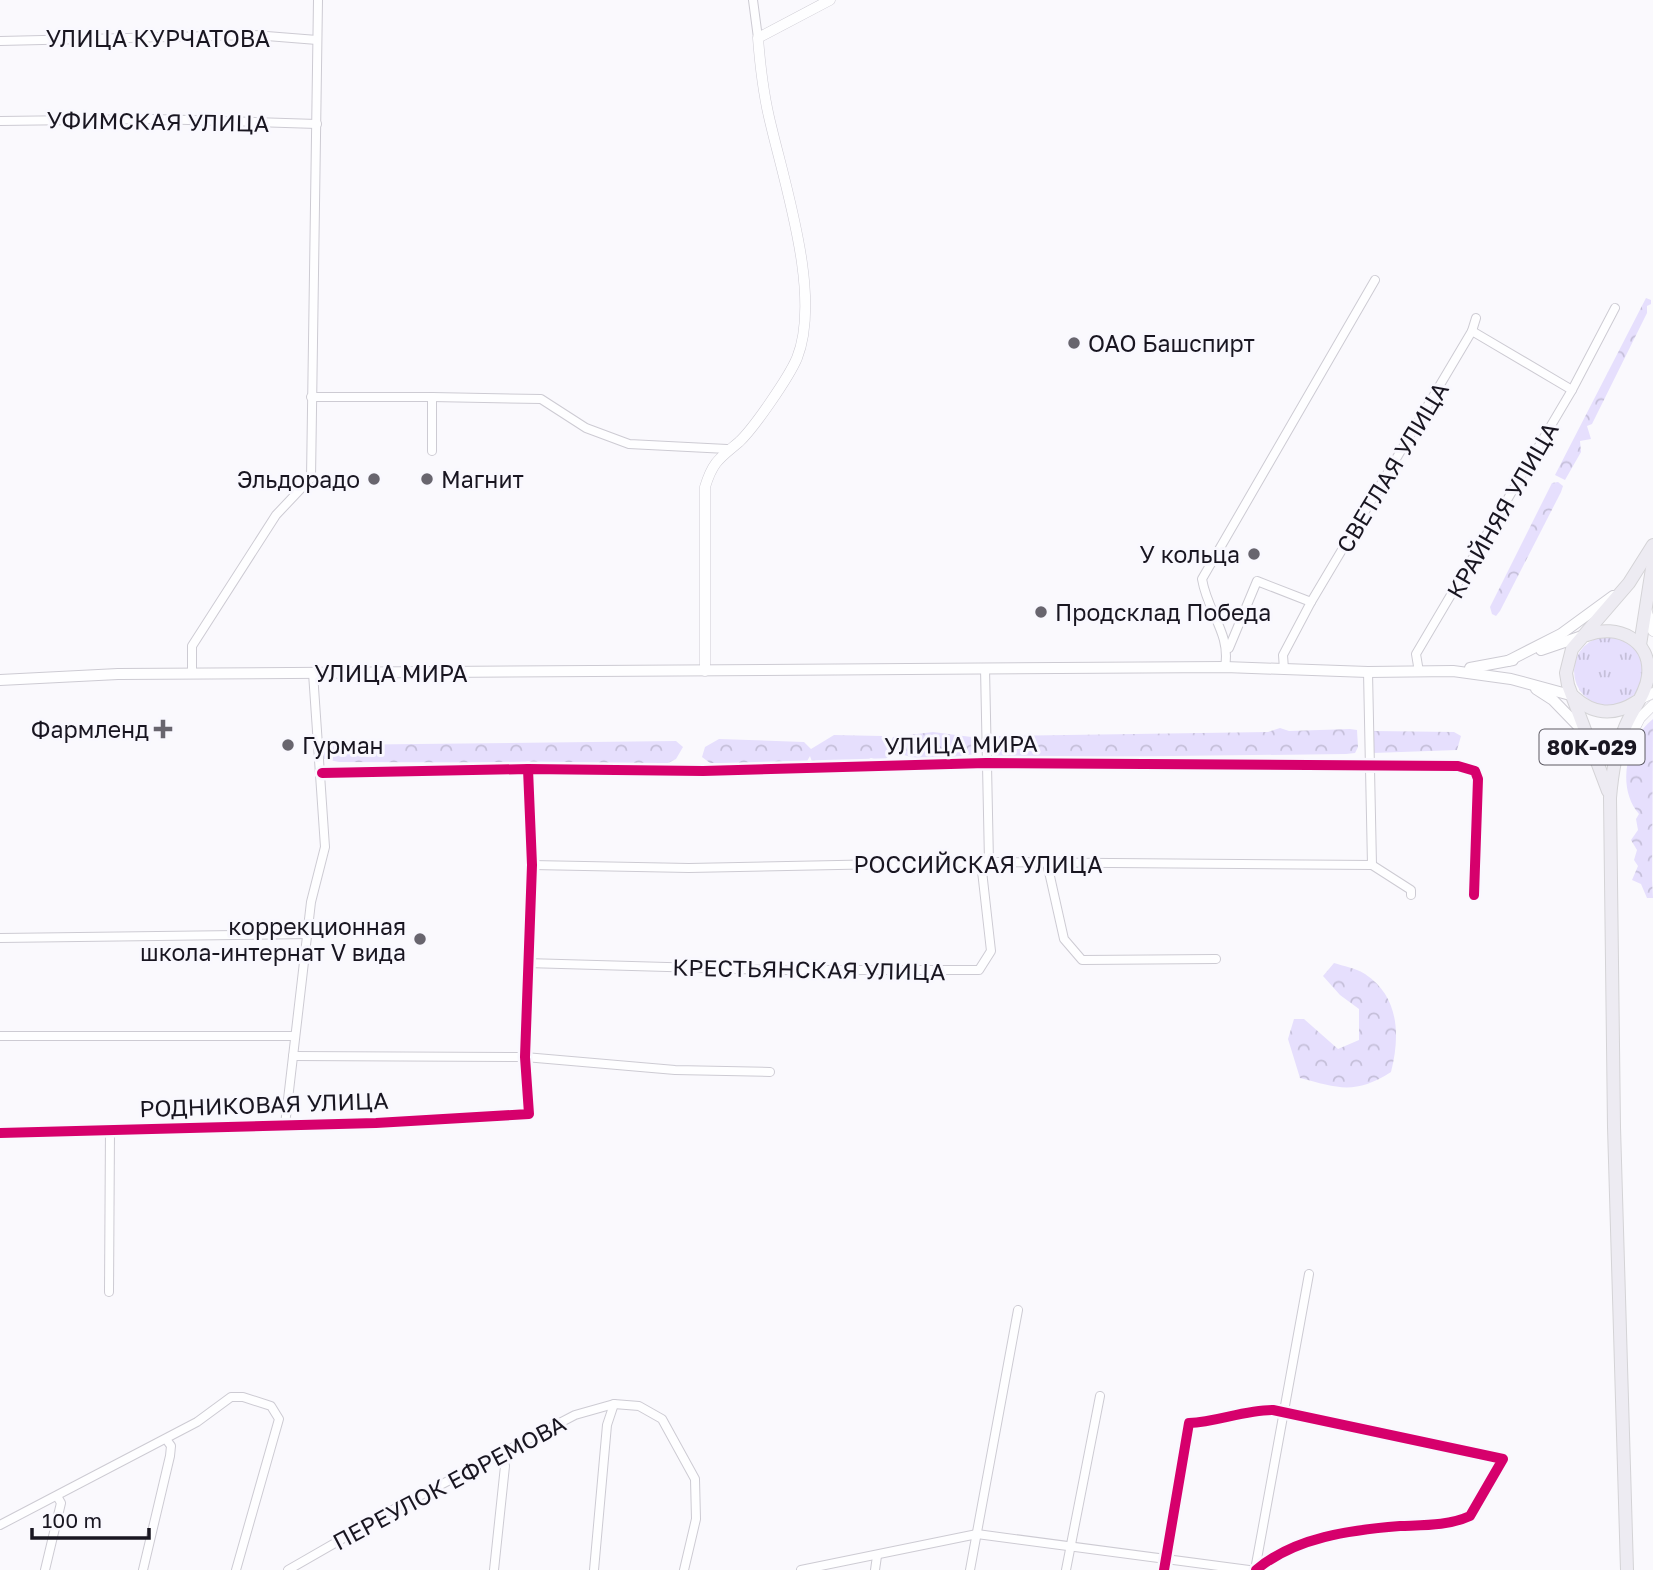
<svg xmlns="http://www.w3.org/2000/svg" width="1653" height="1570" font-family="'Golos Text',sans-serif">
	<style>
		.grass { fill: url(#grass-tufts) }
		.forest { fill: url(#forest-crowns) }
		.lines { fill: none; stroke-linecap: round; stroke-linejoin: round }
		.minor-casing { stroke: #cdcbd3; stroke-width: 10 }
		.tertiary-casing { stroke: #cdcbd3; stroke-width: 11 }
		.secondary-casing { stroke: #cdcbd3; stroke-width: 12 }
		.primary-casing { stroke: #d4d3d6; stroke-width: 14 }
		.minor { stroke: #fefeff; stroke-width: 8 }
		.tertiary { stroke: #fefeff; stroke-width: 10 }
		.secondary { stroke: #fefeff; stroke-width: 10 }
		.primary { stroke: #edebf2; stroke-width: 12 }
		.cycleway-casing { stroke: #f9f8fe; stroke-width: 15 }
		.cycleway { stroke: #d6006c; stroke-width: 10 }
		.poi-dot { fill: #68656e; stroke: #f9f8fe; stroke-width: 2.5 }
		.labels { text-anchor: middle; dominant-baseline: central; stroke-width: 6; stroke-linejoin: round; paint-order: stroke }
		.shield { fill: #f9f8fe; stroke: #5c5a63; stroke-width: 2 }
		.shield-label { font-size: 21px; font-weight: bold; fill: #191621 }
		.street-label { font-size: 23px; fill: #191621; stroke: #f9f8fe }
		.poi-label { font-size: 23px; fill: #191621; stroke: #f9f8fe; text-anchor: start }
	</style>
	<defs>
		<pattern id="grass-tufts" width="24" height="20" patternUnits="userSpaceOnUse" patternTransform="scale(1.75)"><rect width="24" height="20" fill="#e6dffd"/><path d="M3 7l-1-3M5 7V3M7 7l1-3M15 17l-1-3M17 17v-4M19 17l1-3" fill="none" stroke="#c5bfd9"/></pattern>
		<pattern id="forest-crowns" width="20" height="18" patternUnits="userSpaceOnUse" patternTransform="scale(1.75)"><rect width="20" height="18" fill="#e6dffd"/><path d="M2 6a3 3 0 1 1 6 0M12 15a3 3 0 1 1 6 0" fill="none" stroke="#c5bfd9"/></pattern>
	</defs>
	<rect width="100%" height="100%" fill="#faf9fd"/>
	<circle class="grass" cx="1609" cy="671" r="35"/>
	<g class="forest">
		<polygon points="1646,298 1651,300 1651,304 1647,306 1647,313 1592,424 1587,426 1591,439 1580,441 1581,452 1565,480 1555,475"/>
		<polygon points="1558,482 1563,486 1561,492 1500,611 1496,616 1492,614 1490,607 1552,483"/>
		<path d="M1653,719L1652,880L1653,898H1647L1641,884L1632,880L1638,866L1634,860L1637,850L1631,840L1638,830L1636,819L1639,814C1616,788 1626,740 1653,719Z"/>
		<polygon points="1280,728 1289,731 1350,729 1357,730 1358,747 1355,753 1346,754 1007,758 996,757 990,750 991,740 996,736 1268,732"/>
		<polygon points="1374,731 1454,732 1461,736 1457,750 1373,753 1369,734"/>
		<path d="M933,732L979,738L975,754C951,758 917,764 895,751L882,762L871,758L865,761L812,762L810,756L806,763H710L702,757L705,747L719,739L804,742L811,749L834,735L882,736L889,747L893,737Z"/>
		<polygon points="676,741 683,747 676,759 668,763 339,762 324,759 322,750 325,745"/>
		<path d="M1334,963C1343,966 1356,968 1365,974C1400,997 1400,1037 1391,1072C1355,1095 1338,1088 1300,1078L1288,1039L1294,1019H1304L1338,1049L1359,1040V1009L1340,995L1323,976Z"/>
	</g>
	<g class="lines">
		<defs>
			<g id="minor">
				<polyline points="753,0 758,38"/>
				<polyline points="0,41 254,35 317,40"/>
				<polyline points="0,121 155,119 317,124"/>
				<polyline points="1472,331 1572,390"/>
				<polyline points="311,397 432,397 432,451"/>
				<polyline points="432,397 541,399 586,428 629,444 727,449"/>
				<polyline points="1311,602 1472,331 1476,318"/>
				<polyline points="1229,648 1257,581 1311,602 1283,655 1284,669"/>
				<path d="M1225,667C1231,633 1208,614 1202,579L1375,280"/>
				<polyline points="985,668 989,862"/>
				<polyline points="1368,672 1372,865"/>
				<polyline points="1419,672 1416,654 1572,390 1615,308"/>
				<polyline points="192,673 192,646 276,515 311,478 318,0"/>
				<polyline points="322,773 528,769 703,771 986,763 1458,766 1475,771 1478,779 1474,895"/>
				<polyline points="1047,863 1064,939 1082,960 1216,959"/>
				<polyline points="532,865 689,868 989,862 1372,865 1411,890 1411,895"/>
				<polyline points="0,938 309,934"/>
				<polyline points="526,963 776,970 979,970 991,951 981,862"/>
				<polyline points="0,1036 295,1036"/>
				<polyline points="293,1056 525,1057 675,1070 770,1072"/>
				<polyline points="285,1125 311,902 325,847 313,673"/>
				<polyline points="0,1133 376,1123 529,1114 525,1057 532,865 528,769"/>
				<polyline points="109,1292 110,1130"/>
				<polyline points="0,1525 197,1422 231,1397 243,1397 271,1406 279,1419 236,1570"/>
				<polyline points="45,1570 61,1503 57,1496"/>
				<polyline points="143,1570 170,1456 171,1446 166,1439"/>
				<polyline points="288,1570 396,1508 575,1415 614,1404 639,1406 662,1419 695,1479 696,1519 684,1570"/>
				<polyline points="494,1570 505,1466 502,1454"/>
				<polyline points="594,1570 607,1425 614,1404"/>
				<polyline points="801,1570 977,1534 1249,1570"/>
				<polyline points="875,1570 877,1556"/>
				<polyline points="970,1570 1018,1310"/>
				<polyline points="1066,1570 1100,1396"/>
				<path d="M1164,1570L1189,1423C1217,1422 1244,1410 1273,1410L1503,1459L1470,1516C1448,1526 1423,1525 1400,1526C1351,1530 1295,1537 1256,1570"/>
				<polyline points="1255,1570 1309,1274"/>
			</g>
			<g id="tertiary">
				<polyline points="1647,612 1653,631"/>
				<path d="M705,671V487C713,461 720,458 739,442C754,428 789,377 797,358C822,295 784,183 769,117C763,91 760,64 758,38L830,0"/>
				<polyline points="1636,701 1653,693"/>
				<polyline points="1622,753 1640,718 1653,705"/>
			</g>
			<g id="secondary">
				<polyline points="1541,650 1585,635"/>
				<polyline points="1508,661 1561,634 1613,596"/>
				<polyline points="1470,668 1513,660"/>
				<polyline points="0,680 118,674 1225,667 1368,672 1453,671 1511,679 1574,696"/>
				<polyline points="1536,689 1553,700 1584,732"/>
			</g>
			<g id="primary">
				<path d="M1587,635C1617,623 1652,640 1648,676C1646,695 1630,712 1624,730C1615,752 1612,774 1610,798L1614,1127L1627,1570"/>
				<polyline points="1640,645 1653,562"/>
				<path d="M1574,697C1594,715 1614,716 1636,702"/>
				<polyline points="1608,791 1568,685 1566,673 1572,649 1629,583 1653,545"/>
			</g>
		</defs>
		<use href="#minor" class="minor-casing"/>
		<use href="#tertiary" class="tertiary-casing"/>
		<use href="#secondary" class="secondary-casing"/>
		<use href="#primary" class="primary-casing"/>
		<use href="#minor" class="minor"/>
		<use href="#tertiary" class="tertiary"/>
		<use href="#secondary" class="secondary"/>
		<use href="#primary" class="primary"/>
		<defs>
			<g id="cycleway">
				<polyline points="322,773 528,769 703,771 986,763 1458,766 1475,771 1478,779 1474,895"/>
				<polyline points="0,1133 376,1123 529,1114 525,1057 532,865 528,769"/>
				<path d="M1164,1570L1189,1423C1217,1422 1244,1410 1273,1410L1503,1459L1470,1516C1448,1526 1423,1525 1400,1526C1351,1530 1295,1537 1256,1570"/>
			</g>
		</defs>
		<use href="#cycleway" class="cycleway-casing"/>
		<use href="#cycleway" class="cycleway"/>
	</g>
	<g class="poi-dot">
		<circle cx="1074" cy="343" r="7"/>
		<circle cx="374" cy="479" r="7"/>
		<circle cx="427" cy="479" r="7"/>
		<circle cx="1254" cy="554" r="7"/>
		<circle cx="1041" cy="612" r="7"/>
		<path d="M159.5 718.5h7v7h7v7h-7v7h-7v-7h-7v-7h7z"/>
		<circle cx="288" cy="745" r="7"/>
		<circle cx="420" cy="939" r="7"/>
	</g>
	<g class="labels">
		<rect class="shield" x="1539.5" y="729.5" width="105" height="35" rx="5"/>
		<g class="shield-label">
			<text x="1592" y="747">80К-029</text>
		</g>
		<g class="street-label">
			<text x="158" y="38">УЛИЦА КУРЧАТОВА</text>
			<text transform="translate(158 121) rotate(1)">УФИМСКАЯ УЛИЦА</text>
			<text transform="translate(1392 467) rotate(-59)">СВЕТЛАЯ УЛИЦА</text>
			<text transform="translate(1502 510) rotate(-60)">КРАЙНЯЯ УЛИЦА</text>
			<text x="391" y="673">УЛИЦА МИРА</text>
			<text transform="translate(961 744) rotate(-1)">УЛИЦА МИРА</text>
			<text x="978" y="864">РОССИЙСКАЯ УЛИЦА</text>
			<text transform="translate(809 969) rotate(1)">КРЕСТЬЯНСКАЯ УЛИЦА</text>
			<text transform="translate(264 1104) rotate(-2)">РОДНИКОВАЯ УЛИЦА</text>
			<text transform="translate(449 1482) rotate(-28)">ПЕРЕУЛОК ЕФРЕМОВА</text>
		</g>
		<g class="poi-label">
			<text x="1088" y="343">ОАО Башспирт</text>
			<text x="360" y="479" text-anchor="end">Эльдорадо</text>
			<text x="441" y="479">Магнит</text>
			<text x="1240" y="554" text-anchor="end">У кольца</text>
			<text x="1055" y="612">Продсклад Победа</text>
			<text x="149" y="729" text-anchor="end">Фармленд</text>
			<text x="302" y="745">Гурман</text>
			<text x="406" y="926" text-anchor="end">коррекционная<tspan x="406" dy="26">школа-интернат V вида</tspan></text>
		</g>
	</g>
	<path d="M32 1528v10h117v-10" fill="none" stroke="#191621" stroke-width="3.5"/>
	<text x="42" y="1528" font-size="21" fill="#191621" stroke="#f9f8fe" stroke-width="5" paint-order="stroke">100 m</text>
</svg>
